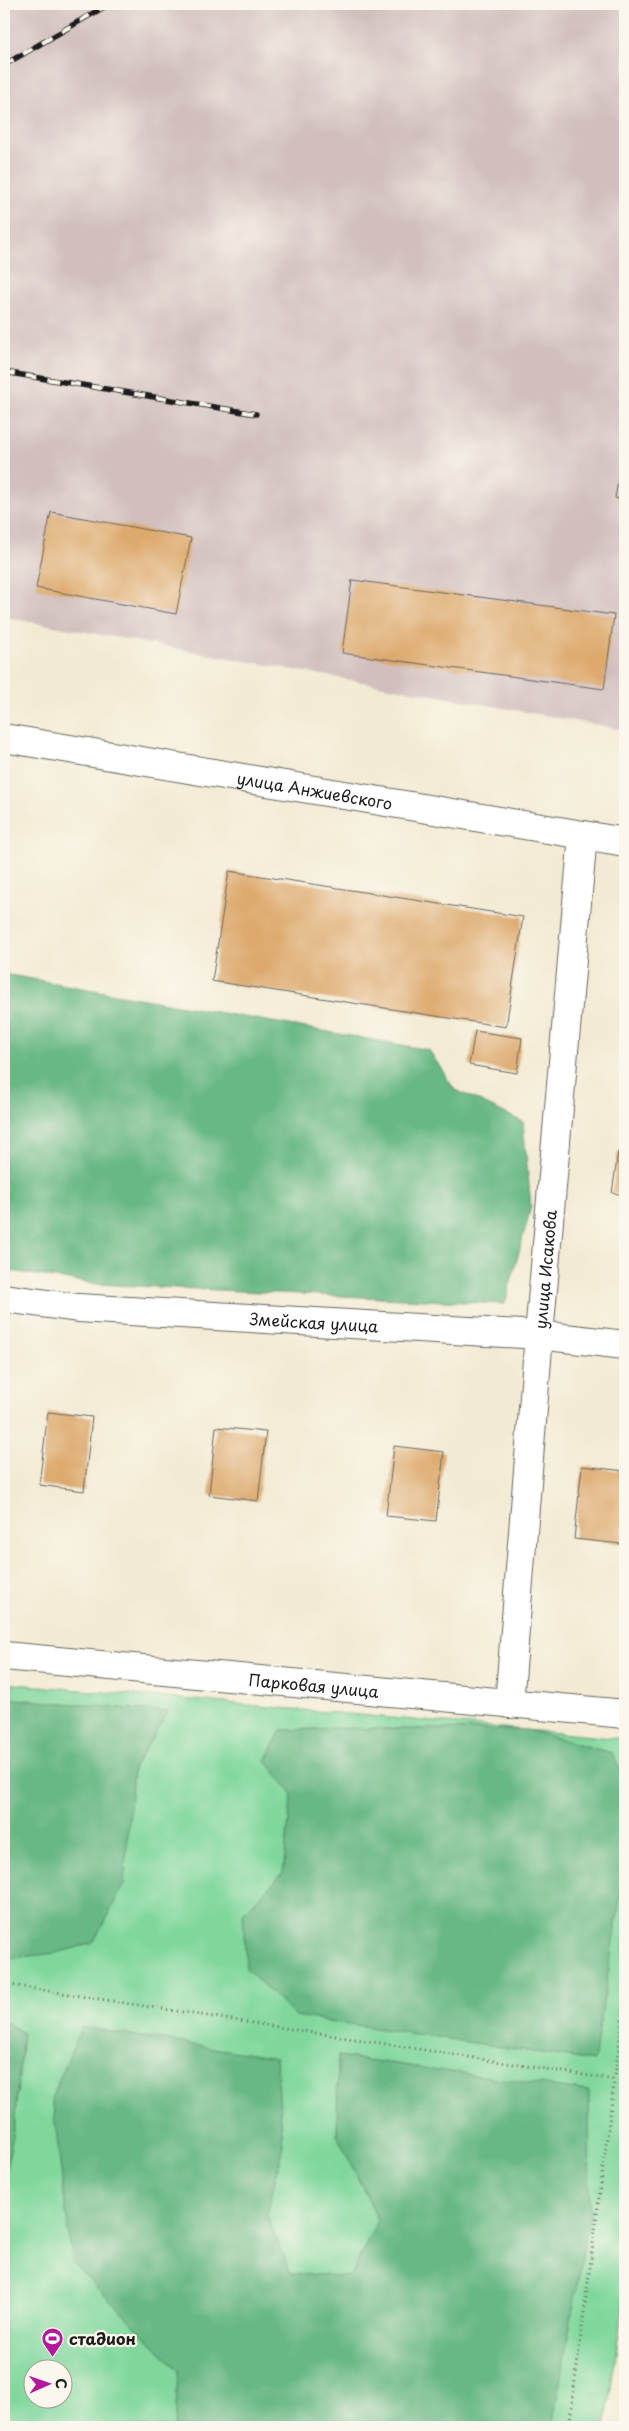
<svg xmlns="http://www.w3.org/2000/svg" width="629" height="2431" font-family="'Playpen Sans',sans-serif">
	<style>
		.industrial { fill: #d1bfbe }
		.green { fill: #7fd79c; stroke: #4e7a5c; fill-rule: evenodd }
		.forest { fill: #67b884; stroke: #426a50 }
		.building { fill: #dda96d }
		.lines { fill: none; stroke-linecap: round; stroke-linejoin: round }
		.minor-casing { stroke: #67645c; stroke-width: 30 }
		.tertiary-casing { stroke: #67645c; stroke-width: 30 }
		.path { stroke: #67645c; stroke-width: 3; stroke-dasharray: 1 4; stroke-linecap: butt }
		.minor { stroke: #fff; stroke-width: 28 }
		.tertiary { stroke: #fff; stroke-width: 28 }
		.rail-casing { stroke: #1c1c1c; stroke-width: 5.5 }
		.rail { stroke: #fbf7ec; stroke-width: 4; stroke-dasharray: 11; stroke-linecap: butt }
		.labels { text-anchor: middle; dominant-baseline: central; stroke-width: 4.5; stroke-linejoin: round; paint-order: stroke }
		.street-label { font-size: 16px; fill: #1c1c1c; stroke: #fbf7ec }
		.poi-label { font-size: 16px; font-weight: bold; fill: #1c1c1c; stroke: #fbf7ec; text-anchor: start }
	</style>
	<rect width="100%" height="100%" fill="#fbf7ec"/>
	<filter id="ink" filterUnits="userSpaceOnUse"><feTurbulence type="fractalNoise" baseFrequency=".02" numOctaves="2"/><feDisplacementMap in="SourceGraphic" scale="10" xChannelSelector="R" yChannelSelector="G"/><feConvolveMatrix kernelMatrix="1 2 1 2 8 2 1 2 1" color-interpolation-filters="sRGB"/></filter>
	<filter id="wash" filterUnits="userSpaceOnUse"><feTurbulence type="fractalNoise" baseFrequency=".0096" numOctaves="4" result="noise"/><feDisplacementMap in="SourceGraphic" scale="20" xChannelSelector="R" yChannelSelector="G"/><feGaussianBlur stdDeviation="1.12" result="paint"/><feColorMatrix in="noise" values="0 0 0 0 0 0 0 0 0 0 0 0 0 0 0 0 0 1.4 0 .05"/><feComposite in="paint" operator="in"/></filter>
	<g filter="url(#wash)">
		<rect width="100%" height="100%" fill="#f2ebd4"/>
		<polygon class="industrial" points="4,4 625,4 625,730 4,617"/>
		<path class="green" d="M4,1683L625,1739V2292L605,2427H4ZM32,2368H62V2398H32Z"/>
		<g class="forest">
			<polygon points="4,974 429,1050 454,1089 523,1122 531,1207 505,1304 96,1284 4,1270"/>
			<polygon points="4,1698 168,1712 133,1769 124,1884 93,1943 56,1953 4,1959"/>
			<polygon points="341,1728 527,1730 612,1753 625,1780 625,1867 594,2061 295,2016 246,1968 243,1913 283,1873 292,1793 266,1761 281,1730"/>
			<polygon points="4,2021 23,2033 13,2136 4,2178"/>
			<polygon points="82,2027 276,2058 283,2145 267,2215 291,2274 350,2276 378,2220 337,2135 338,2056 589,2091 590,2213 552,2427 175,2427 178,2370 72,2262 52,2096"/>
		</g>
		<g id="blocks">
			<g class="building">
				<polygon points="624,447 625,447 625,500 615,498"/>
				<polygon points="51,512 191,538 176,614 36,588"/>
				<polygon points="352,580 614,615 604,689 342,653"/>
				<polygon points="229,871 523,917 506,1027 212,981"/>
				<polygon points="475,1031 522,1038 517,1073 469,1065"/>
				<polygon points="618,1152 625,1153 625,1195 612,1193"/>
				<polygon points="48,1412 92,1417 84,1491 39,1485"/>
				<polygon points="216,1427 266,1432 258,1501 209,1495"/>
				<polygon points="394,1446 444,1452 436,1521 386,1516"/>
				<polygon points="582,1466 625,1471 625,1510 622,1544 574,1539"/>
			</g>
		</g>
	</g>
	<g filter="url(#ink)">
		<use href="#blocks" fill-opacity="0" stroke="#67645c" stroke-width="1"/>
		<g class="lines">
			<defs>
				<g id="minor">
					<path id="s1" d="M4,1298L78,1308L539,1335L625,1345"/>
					<path id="s2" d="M4,1656L625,1714"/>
					<path id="s3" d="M509,1704L539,1335L583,835"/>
				</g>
				<g id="tertiary">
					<path id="s4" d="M4,738L625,842"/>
				</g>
			</defs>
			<use href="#minor" class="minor-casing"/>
			<use href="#tertiary" class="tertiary-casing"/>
			<g class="path">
				<polyline points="4,1984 615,2080"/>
				<polyline points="569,2427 625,2000"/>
			</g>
			<use href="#minor" class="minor"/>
			<use href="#tertiary" class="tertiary"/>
			<defs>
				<g id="rail">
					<polyline points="4,65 109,4"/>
					<polyline points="4,372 256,414"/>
				</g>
			</defs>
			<use href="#rail" class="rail-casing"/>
			<use href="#rail" class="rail"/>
		</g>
	</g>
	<defs>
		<symbol id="stadium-pin" viewBox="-11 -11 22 30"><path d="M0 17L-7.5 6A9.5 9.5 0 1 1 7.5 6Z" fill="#b5179e" stroke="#fbf7ec"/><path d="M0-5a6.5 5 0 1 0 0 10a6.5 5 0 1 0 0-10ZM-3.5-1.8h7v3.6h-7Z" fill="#fff"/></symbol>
	</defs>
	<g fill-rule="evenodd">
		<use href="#stadium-pin" x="40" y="2326" width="25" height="34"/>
	</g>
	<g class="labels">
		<g class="street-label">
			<text stroke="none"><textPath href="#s4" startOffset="315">улица Анжиевского</textPath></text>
			<text stroke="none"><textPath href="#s3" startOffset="436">улица Исакова</textPath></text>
			<text stroke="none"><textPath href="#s1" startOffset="311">Змейская улица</textPath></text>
			<text stroke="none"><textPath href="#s2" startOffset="311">Парковая улица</textPath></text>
		</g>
		<g class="poi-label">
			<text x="69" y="2338">стадион</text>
		</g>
	</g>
	<rect width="629" height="2431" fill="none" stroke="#fbf7ec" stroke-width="20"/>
	<g transform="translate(48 2384) rotate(88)"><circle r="24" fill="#fbf7ec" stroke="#a29f99"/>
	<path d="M0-4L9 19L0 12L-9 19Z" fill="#b5179e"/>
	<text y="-8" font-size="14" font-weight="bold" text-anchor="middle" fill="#1c1c1c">С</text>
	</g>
</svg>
